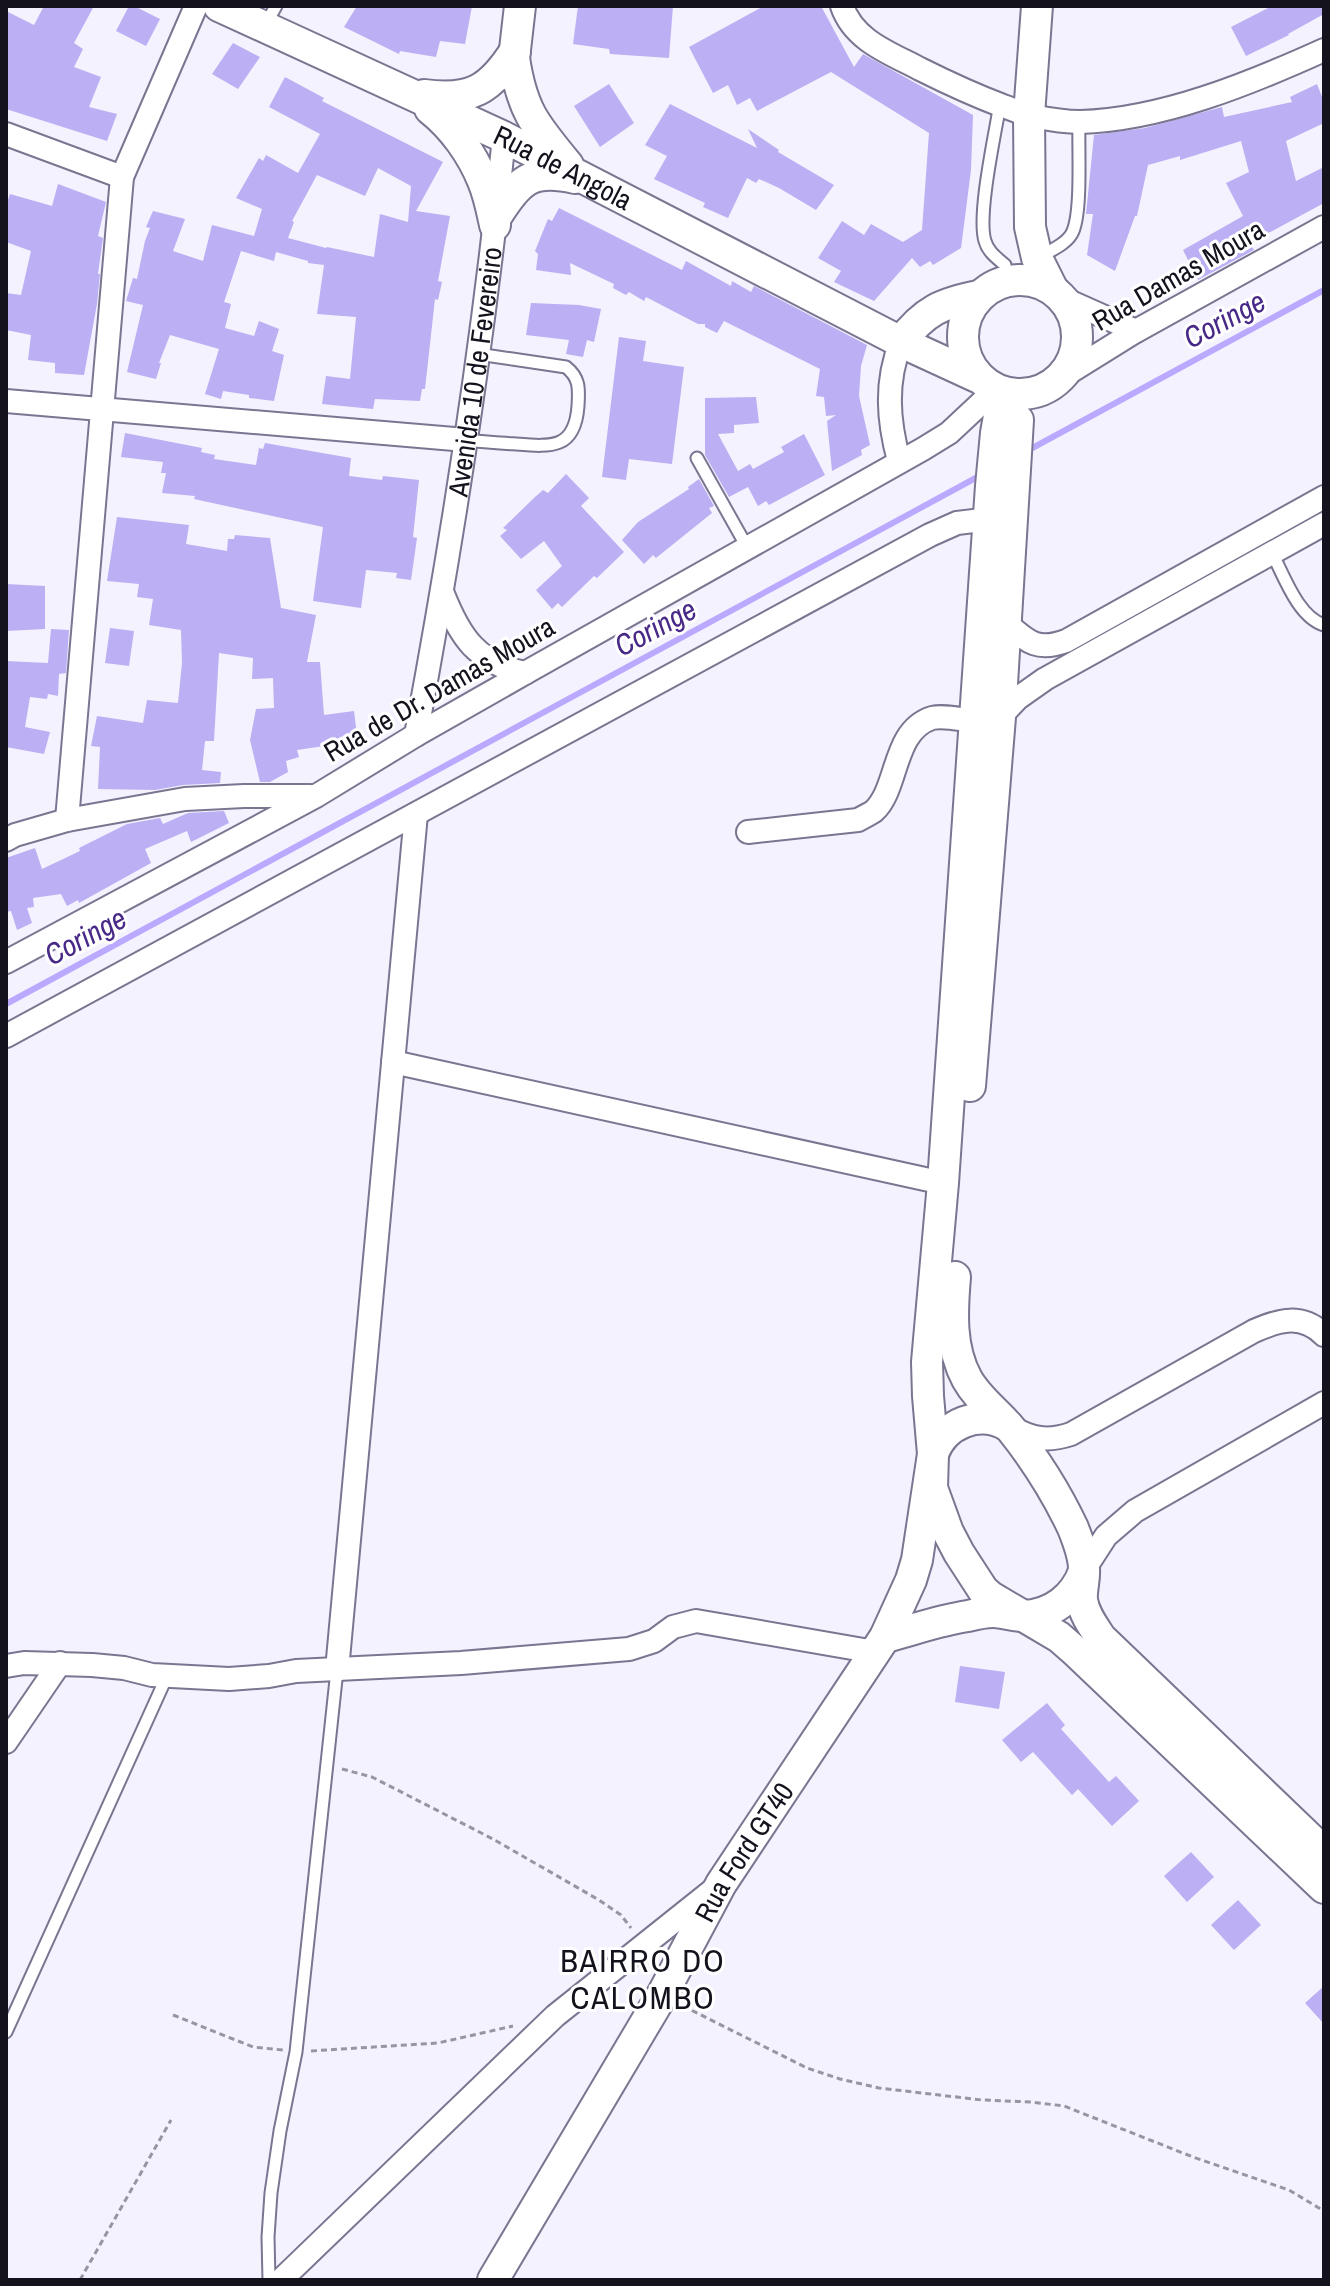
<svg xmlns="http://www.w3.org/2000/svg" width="1330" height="2286" font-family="'Archivo Narrow',sans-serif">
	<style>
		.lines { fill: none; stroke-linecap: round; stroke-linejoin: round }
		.stream { stroke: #baa9fe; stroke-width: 6 }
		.building { fill: #bcaff3; fill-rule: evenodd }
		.lane-casing { stroke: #7a7590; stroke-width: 15 }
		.street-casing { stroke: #7a7590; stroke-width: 26 }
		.secondary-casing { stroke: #7a7590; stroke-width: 34 }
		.path { stroke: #9795a0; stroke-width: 3; stroke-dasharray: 6 4; stroke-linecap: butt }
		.lane { stroke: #fff; stroke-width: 11 }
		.street { stroke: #fff; stroke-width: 22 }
		.secondary { stroke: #fff; stroke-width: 30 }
		.labels { text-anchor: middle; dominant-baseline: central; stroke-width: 6; stroke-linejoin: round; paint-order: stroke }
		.street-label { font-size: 28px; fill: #14121c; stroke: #fff }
		.water-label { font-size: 30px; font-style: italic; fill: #482988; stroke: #fff }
		.quarter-label { font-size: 32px; letter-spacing: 2px; fill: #14121c; stroke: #fff }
	</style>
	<rect width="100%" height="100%" fill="#f4f2fe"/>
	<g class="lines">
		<g class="stream">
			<polyline points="1025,452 1324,290"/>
			<polyline points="6,1004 983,474"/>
		</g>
	</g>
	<g class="building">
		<polygon points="44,6 94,6 74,43 83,49 74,67 101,77 89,107 117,114 107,141 6,109 6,11 34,25"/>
		<polygon points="129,6 134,6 160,19 146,46 116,31"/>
		<polygon points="357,6 472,6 465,44 440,41 436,57 400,51 399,54 344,27"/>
		<polygon points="578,6 673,6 669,58 610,54 609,49 573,44"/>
		<polygon points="764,6 821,6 854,67 863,54 973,115 971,170 961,248 933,265 930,261 920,267 912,258 874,301 834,282 841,271 818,258 842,221 864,235 871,224 903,242 922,230 929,133 831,72 757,111 750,98 737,105 728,85 713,93 689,47"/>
		<polygon points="1272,6 1324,6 1324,14 1288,34 1289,35 1246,56 1231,27"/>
		<polygon points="233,43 260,57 238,89 212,74"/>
		<path d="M285,77L324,98L322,101L443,162L416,211L450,216L438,281L442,282L438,300L435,299L425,389H422L420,401L375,399L373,409L322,404L326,376L350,379L356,317L317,314L324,265L308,263V261L276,252L274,261L241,251L224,302L231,304L225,328L254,336L259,321L279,329L272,351L284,355L274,401L249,398V395L223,391L221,399L205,394L219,349L170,335L159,363H161L156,379L127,372L143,305L126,301L133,278L137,279L145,241L150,228L146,227L153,211L185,219L173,251L203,261L212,225L254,236L262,209L236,198L259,158L263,161L266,155L298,173L320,134L269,107ZM378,168L411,186L408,222L380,214L374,257L327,247L326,248L288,238L294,222L292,221L317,175L365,196Z"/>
		<polygon points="609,84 634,123 600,147 574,106"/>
		<polygon points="1317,84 1324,102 1324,123 1286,141 1296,181 1324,167 1324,203 1250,243 1254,250 1198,280 1183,250 1243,216 1226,183 1249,172 1241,141 1180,160 1180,156 1148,165 1137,216 1135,216 1115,271 1087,255 1093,214 1086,214 1094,135 1145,128 1222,107 1224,117 1292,102 1290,97"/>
		<polygon points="670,104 757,148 748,129 779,150 778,152 834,185 816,210 779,188 759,179 756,183 747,178 728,218 703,207 705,203 654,179 667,156 645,145"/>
		<polygon points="58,184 106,202 98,236 103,238 98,274 100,274 97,304 84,375 55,373 55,363 28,360 31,335 6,330 6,293 21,295 31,251 6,242 6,206 10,194 52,206"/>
		<polygon points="559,208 682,270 686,261 731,286 732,281 751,292 754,286 867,345 861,366 859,396 870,445 861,450 862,455 832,471 827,421 836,415 826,416 824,397 816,396 820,369 724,321 717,333 705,327 705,324 698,324 646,297 644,301 629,292 626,295 613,288 614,284 570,263 571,275 536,270 538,254 535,251 548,219 552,221"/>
		<polygon points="531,303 579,305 601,309 594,342 587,340 583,357 566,354 569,340 526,335"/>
		<polygon points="619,337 646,341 643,361 684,367 672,464 629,459 626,480 602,477"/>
		<polygon points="756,397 759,423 734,425 734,433 718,434 738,471 750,464 753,469 784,452 781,447 804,434 825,475 769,505 766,501 758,506 748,487 729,497 705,455 705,398"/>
		<polygon points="125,433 202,448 201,452 215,455 214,459 256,465 259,448 263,449 265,443 351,458 349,476 382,480 383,476 419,480 413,537 417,538 411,580 396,578 397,573 366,570 361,608 313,601 323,527 194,499 195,496 162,493 166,473 161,473 163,462 121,457"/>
		<polygon points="566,474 589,498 581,506 624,552 597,578 594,576 562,607 558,603 552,609 536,590 562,566 544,541 521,559 500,536 507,530 503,528 535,497 543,490 548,493"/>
		<polygon points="699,479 714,506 709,508 712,513 656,558 653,555 644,564 622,540 638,522 689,489 688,487"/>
		<polygon points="117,517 189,525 186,544 227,551 228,539 234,539 235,535 270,538 281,608 316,615 307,662 320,662 324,715 354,711 357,736 345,743 297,750 299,757 286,761 288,772 270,782 260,782 250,740 256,709 274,708 273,678 252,679 253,658 219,653 214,741 205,741 202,770 221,772 220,783 183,785 155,790 98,789 100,747 91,746 97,716 143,723 147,700 178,703 182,663 181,630 149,625 153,599 137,597 139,584 107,581"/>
		<polygon points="6,584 45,586 45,629 6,631"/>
		<polygon points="110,628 134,631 129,666 105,663"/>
		<polygon points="51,629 69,630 66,673 59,674 58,696 48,694 47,699 30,697 25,727 50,732 44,754 6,747 6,661 48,663"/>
		<polygon points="224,811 229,823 191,842 187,831 145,849 151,863 79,903 78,900 67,906 61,894 33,898 34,907 27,908 32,923 17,930 11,911 6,912 6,858 35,848 42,869 80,851 79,848 127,824 160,818 163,824 188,813"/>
		<polygon points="960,1666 1005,1672 999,1709 955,1702"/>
		<polygon points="1047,1703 1065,1725 1061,1729 1109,1782 1116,1776 1139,1801 1112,1826 1078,1789 1072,1795 1033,1752 1021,1762 1002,1740"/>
		<polygon points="1191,1852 1214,1877 1187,1902 1164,1876"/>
		<polygon points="1238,1900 1261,1925 1234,1950 1211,1925"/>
		<polygon points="1324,1986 1324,2024 1305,2003"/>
	</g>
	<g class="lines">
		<defs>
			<g id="lane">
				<polyline points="264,27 276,6"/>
				<path d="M1000,104C995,134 977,216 985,241C988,252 997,258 1005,265"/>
				<path d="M1038,258C1049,251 1068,244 1073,231C1082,209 1078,148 1079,122"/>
				<path d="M466,440C483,442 500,443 516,444C552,447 575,449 578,406C579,389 580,378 566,367L478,354"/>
				<polyline points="697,458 747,547"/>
				<path d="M1272,553C1284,576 1298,617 1324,625"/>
				<polyline points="6,2032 167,1676"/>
				<polyline points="269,2280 268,2237 271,2193 280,2131 296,2052 337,1670"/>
			</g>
			<g id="street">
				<path d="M842,6C854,41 890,53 920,69C948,83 974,95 1003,106C1013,109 1022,114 1032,116C1047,119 1065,122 1080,122C1161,120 1251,83 1324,50"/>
				<polyline points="6,134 122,177"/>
				<polyline points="1062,298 1136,331"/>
				<polyline points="1062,377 1136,331 1324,227"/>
				<polyline points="6,401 466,440"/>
				<path d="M899,461C888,420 885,382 901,342"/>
				<path d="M443,594C460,637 477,663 525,673"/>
				<path d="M1005,622C1027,641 1036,652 1066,641L1324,497"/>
				<polyline points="1000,717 1018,698 1045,679 1324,524"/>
				<path id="s1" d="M416,735C453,537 484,338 504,137"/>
				<polyline points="67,820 122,177 196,6"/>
				<path d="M748,832L858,820C863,817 870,814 874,811C899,788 892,731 932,718C944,715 963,720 976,721"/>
				<polyline points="6,840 15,835 67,820 185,799 244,796 310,796"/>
				<polyline points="6,962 316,796 416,735 525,673 923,449 949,433 995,390"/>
				<polyline points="6,1036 930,535 957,523 990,519"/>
				<polyline points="393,1062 943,1183"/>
				<path d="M1011,1427C1032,1439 1047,1442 1071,1434L1254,1331C1279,1320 1302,1313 1324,1335"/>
				<polyline points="1084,1570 1106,1536 1135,1511 1324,1403"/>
				<polyline points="6,1666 24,1663 92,1665 124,1668 152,1675 229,1679 269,1676 296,1671 461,1663 629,1649 654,1641 673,1627 696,1621 875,1652"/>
				<polyline points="337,1670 416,814"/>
				<polyline points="6,1742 60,1663"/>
				<polyline points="281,2280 555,2016 713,1890"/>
			</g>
			<g id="secondary">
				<path id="s2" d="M219,6L504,137L901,342L977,377"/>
				<polyline points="1037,6 1029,115 1030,227 1037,258 1053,290"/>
				<path d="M514,58C522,111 535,125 568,165"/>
				<polyline points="512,76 520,6"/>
				<path d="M424,95C471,101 490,90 515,51"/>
				<path d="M430,109C453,127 472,154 483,181C489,195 492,211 495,225"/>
				<path d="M496,217C519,180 531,168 575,178"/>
				<circle cx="1020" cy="337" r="57"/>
				<path d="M901,342C924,311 942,303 979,296"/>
				<polyline points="1003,393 996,433 991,486 943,1183 927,1362 928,1396 933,1454 932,1488 948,1532 959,1553 983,1590 991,1597 1059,1637 1075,1651 1324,1888"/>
				<polyline points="970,1086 1000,717 1018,420"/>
				<path d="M955,1277C952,1312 950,1348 967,1379C978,1399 997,1412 1011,1429C1035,1459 1057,1494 1073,1528C1078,1541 1084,1555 1084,1569C1085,1579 1081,1590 1082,1600C1084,1614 1093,1626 1101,1638L1324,1852"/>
				<path d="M885,1637C913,1630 940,1620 968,1616C976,1614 985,1612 993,1612C1003,1612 1013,1616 1023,1616C1052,1615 1075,1597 1084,1571"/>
				<path id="s3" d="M493,2280L662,1995L721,1884L885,1637L911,1580L917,1560L933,1454C944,1423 980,1409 1008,1426"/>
			</g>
		</defs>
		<use href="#lane" class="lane-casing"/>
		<use href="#street" class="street-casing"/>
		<use href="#secondary" class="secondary-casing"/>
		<g class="path">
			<polyline points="342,1769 372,1777 493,1839 599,1900 621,1915 631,1928"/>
			<polyline points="683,2006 807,2068 840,2079 879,2088 982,2100 1031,2102 1064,2106 1193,2157 1289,2190 1324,2211"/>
			<polyline points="173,2015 253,2047 283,2050"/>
			<polyline points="311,2051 438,2043 513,2026"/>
			<polyline points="80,2280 171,2120"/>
		</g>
		<use href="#lane" class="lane"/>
		<use href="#street" class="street"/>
		<use href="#secondary" class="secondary"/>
	</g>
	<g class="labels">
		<g class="street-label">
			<text stroke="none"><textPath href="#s2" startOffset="380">Rua de Angola</textPath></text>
			<text transform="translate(1178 275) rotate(-30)">Rua Damas Moura</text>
			<text stroke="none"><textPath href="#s1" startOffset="368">Avenida 10 de Fevereiro</textPath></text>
			<text transform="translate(439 689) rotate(-30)">Rua de Dr. Damas Moura</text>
			<text stroke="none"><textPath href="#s3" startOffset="496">Rua Ford GT40</textPath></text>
		</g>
		<g class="water-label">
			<text transform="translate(1224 319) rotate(-28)">Coringe</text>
			<text transform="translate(655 627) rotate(-28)">Coringe</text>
			<text transform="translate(85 936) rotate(-28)">Coringe</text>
		</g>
		<g class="quarter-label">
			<text x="643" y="1960">BAIRRO DO<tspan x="643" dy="37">CALOMBO</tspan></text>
		</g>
	</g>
	<rect width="1330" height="2286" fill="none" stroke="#14121c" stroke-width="16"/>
</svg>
